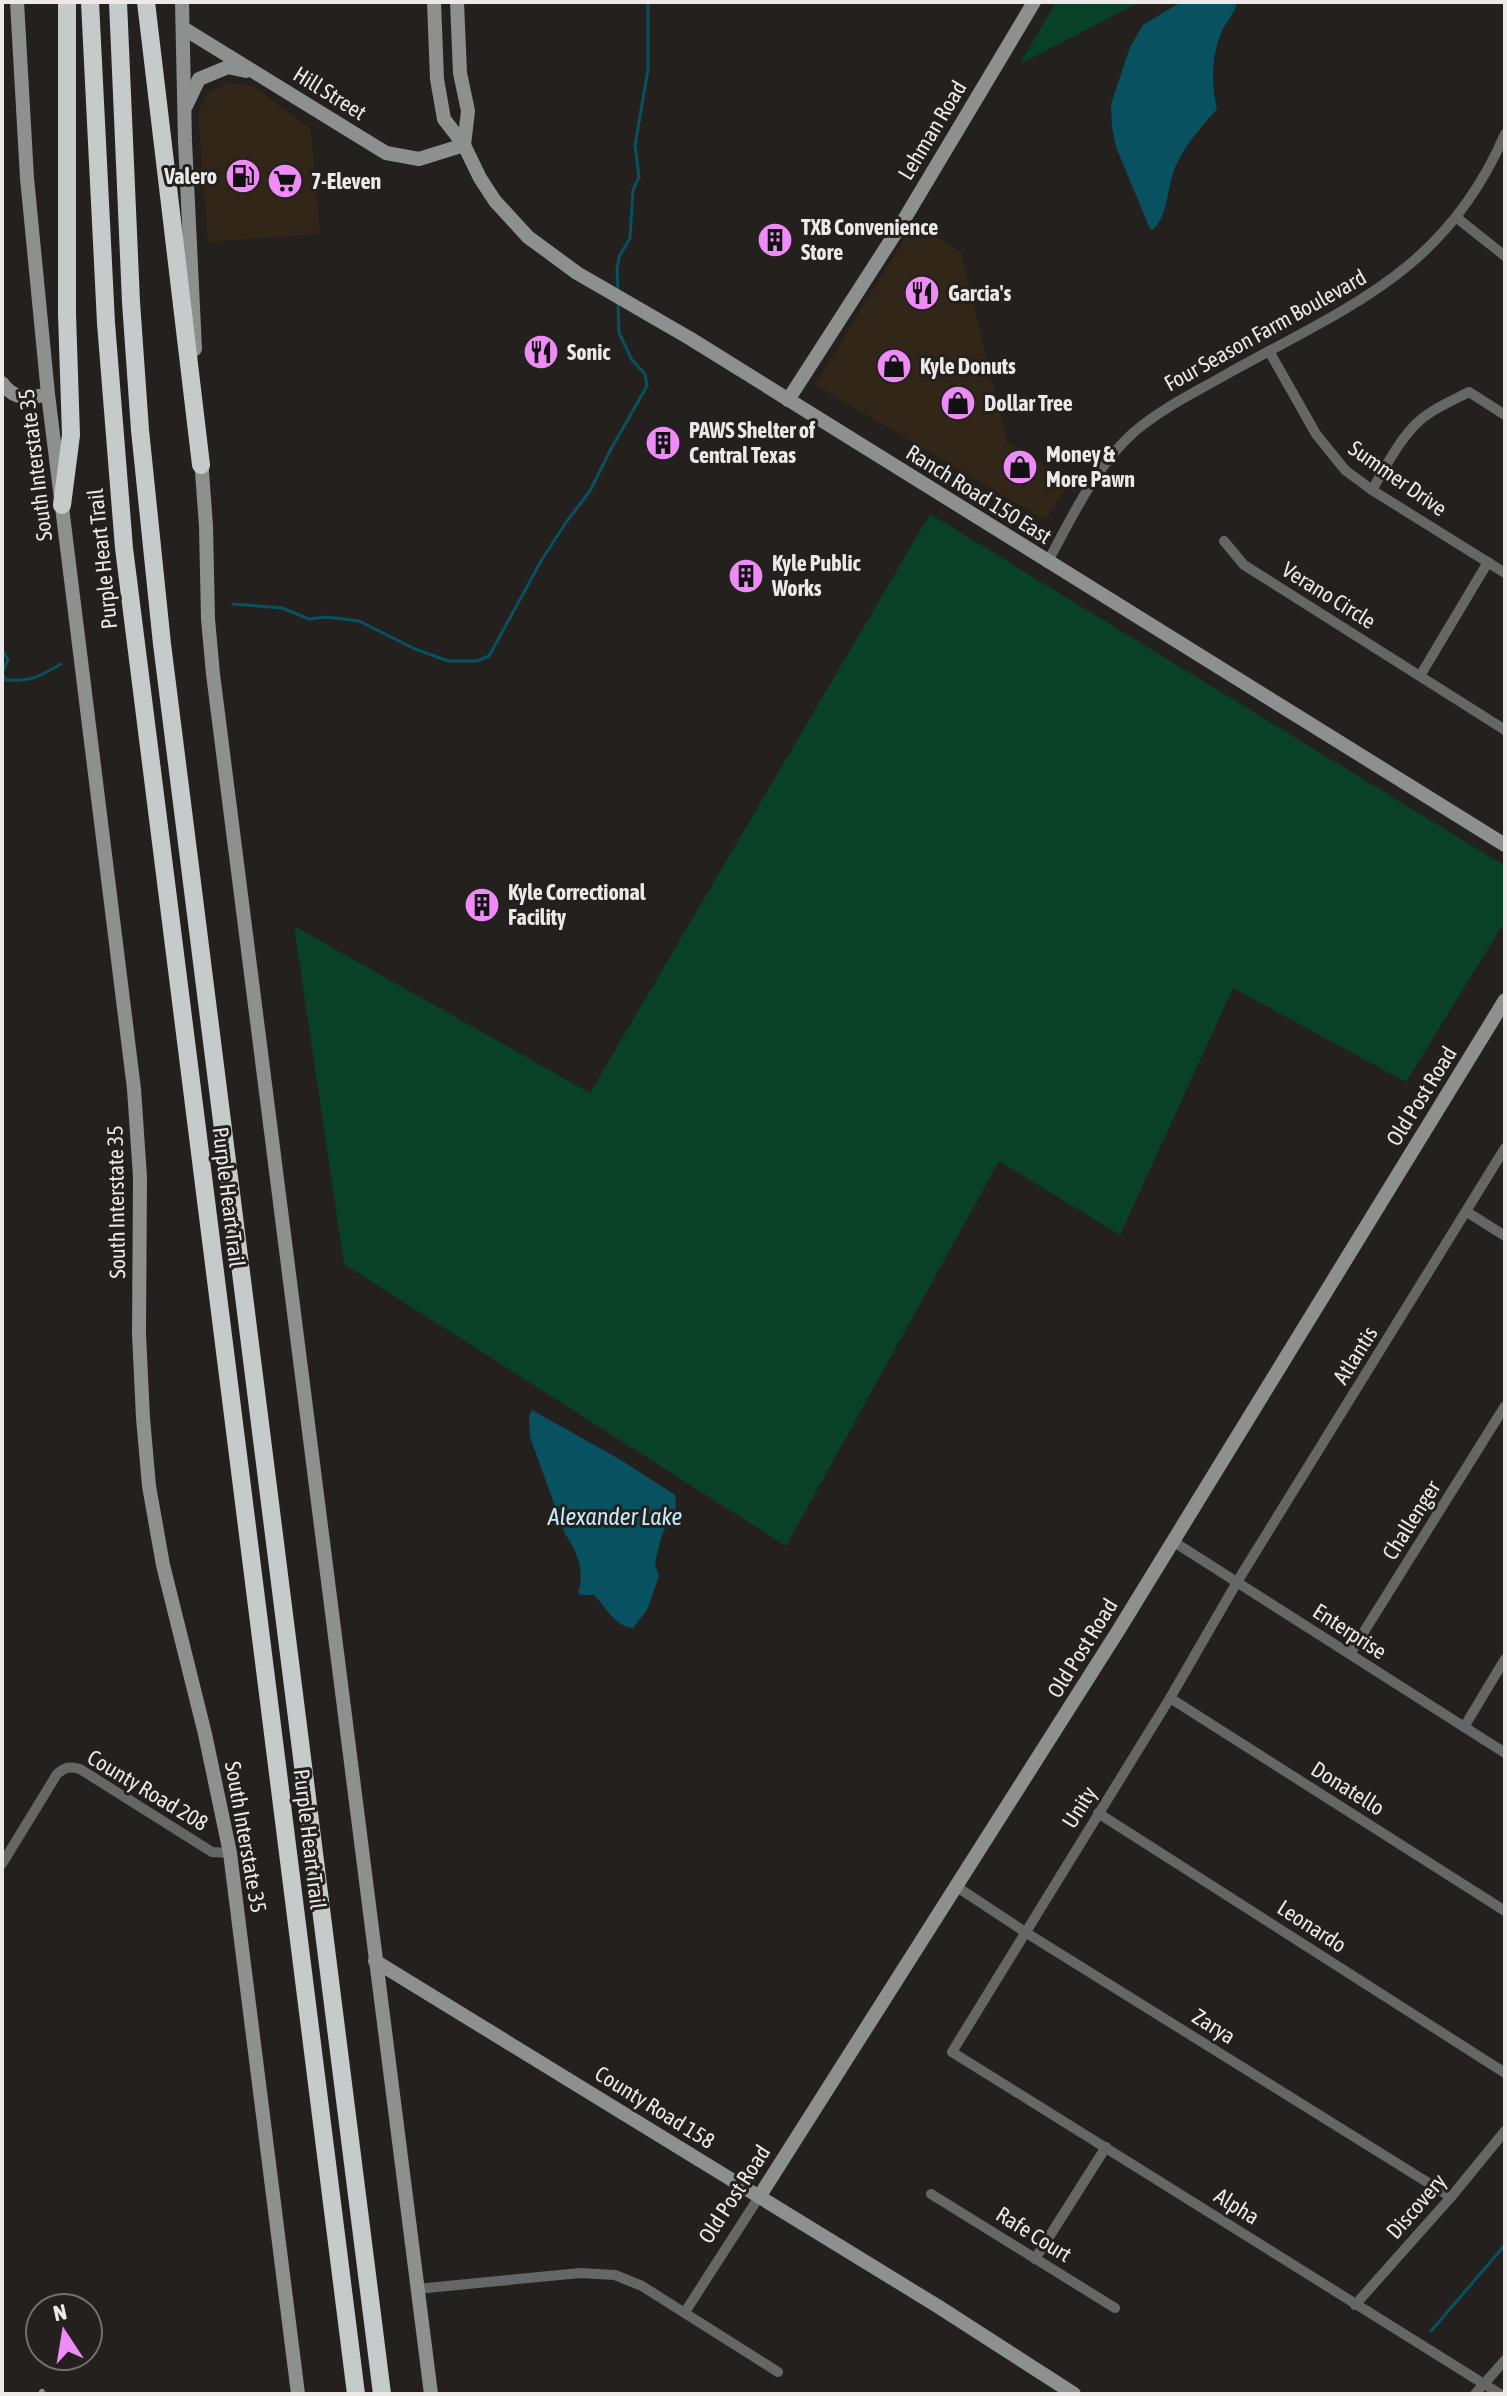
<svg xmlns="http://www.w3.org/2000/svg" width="1507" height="2396" font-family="'Asap Condensed',sans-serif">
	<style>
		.commercial { fill: #312617 }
		.green { fill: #084128 }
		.water { fill: #075160 }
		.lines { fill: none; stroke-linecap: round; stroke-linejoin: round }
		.stream { stroke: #075160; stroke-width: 3 }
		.street { stroke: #656767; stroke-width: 10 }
		.secondary { stroke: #8c908f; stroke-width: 14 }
		.highway { stroke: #c5cbca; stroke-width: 18 }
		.rail-casing { stroke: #949190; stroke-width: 6 }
		.rail { stroke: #24201e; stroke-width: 3; stroke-dasharray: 9; stroke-linecap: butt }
		.labels { text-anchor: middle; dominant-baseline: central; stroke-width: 6; stroke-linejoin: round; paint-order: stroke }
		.street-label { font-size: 22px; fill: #ece9e8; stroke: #24201e }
		.poi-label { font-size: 22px; font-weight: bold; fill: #ece9e8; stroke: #24201e; text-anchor: start }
		.water-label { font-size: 24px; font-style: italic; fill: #c1ecf8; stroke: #24201e }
	</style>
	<rect width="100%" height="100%" fill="#24201e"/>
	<g class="commercial">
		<polygon points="228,83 253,86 311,129 320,234 208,242 198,112 207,94"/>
		<polygon points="914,223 961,252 1007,442 1070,481 1045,520 815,385"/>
	</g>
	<g class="green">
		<polygon points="1056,2 1140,2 1020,64"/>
		<polygon points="930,514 1505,866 1505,921 1406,1082 1233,988 1120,1235 999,1161 786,1546 344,1264 294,926 590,1093"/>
	</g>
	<g class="water">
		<path d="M1181,2H1237C1235,14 1227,20 1222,31C1211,56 1211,83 1217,109C1202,126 1186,144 1176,165C1167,185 1169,214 1153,230L1150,229L1116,147L1112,127L1111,104L1130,47L1143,25Z"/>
		<path d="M532,1410L621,1460L675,1495C678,1517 673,1515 663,1532C662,1535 656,1558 655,1564L659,1576L647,1610L633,1628C615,1627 606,1607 594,1595H580L578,1591C586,1574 576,1548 565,1534L530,1437L529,1417Z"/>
	</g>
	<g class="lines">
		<g class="stream">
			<polyline points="618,292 617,269 619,257 630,238 633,190 639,177 635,145 648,70 648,2"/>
			<polyline points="233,604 282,608 309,619 327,617 359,621 415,649 448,661 477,661 489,656 541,561 567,521 590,491 611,449 647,386 645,374 632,360 619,333 618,304"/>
			<polyline points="2,654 4,653 8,660 2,673"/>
			<path d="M2,674L6,680C31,682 40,676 61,664"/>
			<polyline points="1431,2331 1505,2245"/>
		</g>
		<g class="street">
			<polyline points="1457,218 1505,256"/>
			<polyline points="1269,351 1316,434 1345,470 1372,490 1505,573"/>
			<path d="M1372,490C1385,468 1397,444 1414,426C1429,410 1450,402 1469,392L1505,415"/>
			<polyline points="1224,541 1244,565 1505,730"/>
			<path d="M1047,563C1072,517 1095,467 1134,432C1162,408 1196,392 1227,374C1349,306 1446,271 1505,134"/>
			<polyline points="1420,676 1488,562"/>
			<polyline points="1467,1212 1505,1236"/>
			<polyline points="1174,1542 1505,1753"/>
			<polyline points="1350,1654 1505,1406"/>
			<polyline points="1170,1698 1505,1911"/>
			<polyline points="1464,1727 1505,1659"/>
			<polyline points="1098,1813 1505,2073"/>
			<path d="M2,1864L57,1774C65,1767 70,1766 80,1769L212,1852L230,1853"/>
			<polyline points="957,1887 1025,1932 1451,2197"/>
			<polyline points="931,2194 1115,2308"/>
			<polyline points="1035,2259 1106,2147"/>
			<polyline points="417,2289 580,2273 615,2275 642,2286 778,2372"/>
			<polyline points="1355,2305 1451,2197 1505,2131"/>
			<polyline points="685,2312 759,2197"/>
			<polyline points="1475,2394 1505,2360"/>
			<polyline points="1500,2394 952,2052 1170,1698 1237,1582 1505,1148"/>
		</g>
		<g class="secondary">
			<polyline points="17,2 27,178 48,394 134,1089 140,1177 139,1334 143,1418 149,1486 163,1565 205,1734 230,1853 298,2394"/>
			<polyline points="182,2 185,141 195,349"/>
			<polyline points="434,2 437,79 444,119 464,145 480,178 495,201 528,237 577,273 691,339 1505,845"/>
			<polyline points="457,2 460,73 468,111 464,145"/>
			<polyline points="183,28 386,153 419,159 464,145"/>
			<polyline points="186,106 199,79 228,67 246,71"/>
			<path d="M2,383C14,400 29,399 48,394"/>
			<polyline points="788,400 902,223 1034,2"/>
			<polyline points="201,458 206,526 208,619 213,674 431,2394"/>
			<polyline points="375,1961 939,2307 1074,2394"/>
			<polyline points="759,2197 1118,1631 1505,1000"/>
		</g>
		<g class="highway">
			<polyline points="90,2 106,323 124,548 356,2394"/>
			<polyline points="118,2 131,302 140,430 162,644 382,2394"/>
			<polyline points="146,2 201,465"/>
			<polyline points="62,505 71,435 67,314 67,2"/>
		</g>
		<defs>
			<polyline id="rail" points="42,2392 43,2394"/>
		</defs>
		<use href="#rail" class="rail-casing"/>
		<use href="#rail" class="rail"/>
	</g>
	<defs>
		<symbol id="fuel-disc" viewBox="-11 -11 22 22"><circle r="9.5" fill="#ef8bf6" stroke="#24201e"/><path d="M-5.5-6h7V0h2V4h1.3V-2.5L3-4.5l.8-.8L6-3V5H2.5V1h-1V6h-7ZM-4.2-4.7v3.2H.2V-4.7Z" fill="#111"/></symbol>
		<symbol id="supermarket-disc" viewBox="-11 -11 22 22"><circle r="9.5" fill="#ef8bf6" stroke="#24201e"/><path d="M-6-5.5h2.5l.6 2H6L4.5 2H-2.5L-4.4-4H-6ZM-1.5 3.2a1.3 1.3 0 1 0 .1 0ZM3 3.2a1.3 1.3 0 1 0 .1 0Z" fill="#111"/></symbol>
		<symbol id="building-disc" viewBox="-11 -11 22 22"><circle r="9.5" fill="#ef8bf6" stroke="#24201e"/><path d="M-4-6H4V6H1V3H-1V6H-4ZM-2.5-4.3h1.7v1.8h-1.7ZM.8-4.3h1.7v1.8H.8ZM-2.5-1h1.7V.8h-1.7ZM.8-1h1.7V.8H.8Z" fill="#111"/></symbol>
		<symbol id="restaurant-disc" viewBox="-11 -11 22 22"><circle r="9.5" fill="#ef8bf6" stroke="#24201e"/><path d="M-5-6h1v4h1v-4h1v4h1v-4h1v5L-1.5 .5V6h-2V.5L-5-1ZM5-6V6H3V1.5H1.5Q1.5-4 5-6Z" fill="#111"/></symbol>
		<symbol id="shop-disc" viewBox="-11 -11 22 22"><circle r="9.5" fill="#ef8bf6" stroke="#24201e"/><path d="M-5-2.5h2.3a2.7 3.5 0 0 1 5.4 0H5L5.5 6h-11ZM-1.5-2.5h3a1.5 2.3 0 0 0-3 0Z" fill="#111"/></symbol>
	</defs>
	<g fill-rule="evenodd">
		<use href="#fuel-disc" x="223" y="156" width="40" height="40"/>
		<use href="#supermarket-disc" x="265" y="161" width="40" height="40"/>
		<use href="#building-disc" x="755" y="220" width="40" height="40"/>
		<use href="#restaurant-disc" x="902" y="273" width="40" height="40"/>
		<use href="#restaurant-disc" x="521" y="332" width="40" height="40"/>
		<use href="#shop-disc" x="874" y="346" width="40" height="40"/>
		<use href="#shop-disc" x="938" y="383" width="40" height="40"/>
		<use href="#building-disc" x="643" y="423" width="40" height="40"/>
		<use href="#shop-disc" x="1000" y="447" width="40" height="40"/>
		<use href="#building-disc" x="726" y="556" width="40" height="40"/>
		<use href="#building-disc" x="462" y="885" width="40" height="40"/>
	</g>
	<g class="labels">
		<g class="street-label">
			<text transform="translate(330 93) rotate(32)">Hill Street</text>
			<text transform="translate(932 130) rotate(-59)">Lehman Road</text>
			<text transform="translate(1265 330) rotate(-29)">Four Season Farm Boulevard</text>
			<text transform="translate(35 465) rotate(-97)">South Interstate 35</text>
			<text transform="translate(1398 478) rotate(35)">Summer Drive</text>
			<text transform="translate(979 494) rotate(32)">Ranch Road 150 East</text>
			<text transform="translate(102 559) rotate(-96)">Purple Heart Trail</text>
			<text transform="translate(1329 595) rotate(32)">Verano Circle</text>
			<text transform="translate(1421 1096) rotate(-58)">Old Post Road</text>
			<text transform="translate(229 1197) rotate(83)">Purple Heart Trail</text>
			<text transform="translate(116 1202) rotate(-91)">South Interstate 35</text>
			<text transform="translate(1355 1355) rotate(-58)">Atlantis</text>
			<text transform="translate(1411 1520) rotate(-58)">Challenger</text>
			<text transform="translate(1350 1631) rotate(33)">Enterprise</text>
			<text transform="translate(1082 1648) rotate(-58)">Old Post Road</text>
			<text transform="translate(1348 1788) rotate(32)">Donatello</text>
			<text transform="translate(148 1790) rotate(31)">County Road 208</text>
			<text transform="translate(1079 1807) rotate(-58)">Unity</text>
			<text transform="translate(246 1837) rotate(80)">South Interstate 35</text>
			<text transform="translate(310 1839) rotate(83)">Purple Heart Trail</text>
			<text transform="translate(1312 1926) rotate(33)">Leonardo</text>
			<text transform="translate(1214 2026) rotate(32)">Zarya</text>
			<text transform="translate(655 2107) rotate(32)">County Road 158</text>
			<text transform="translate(734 2194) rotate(-57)">Old Post Road</text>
			<text transform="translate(1237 2206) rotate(32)">Alpha</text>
			<text transform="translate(1416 2206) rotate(-49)">Discovery</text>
			<text transform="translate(1034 2234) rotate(32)">Rafe Court</text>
		</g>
		<g class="poi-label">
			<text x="217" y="176" text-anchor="end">Valero</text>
			<text x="311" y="181">7-Eleven</text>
			<text x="801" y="227">TXB Convenience<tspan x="801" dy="25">Store</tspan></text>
			<text x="948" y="293">Garcia's</text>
			<text x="567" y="352">Sonic</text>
			<text x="920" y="366">Kyle Donuts</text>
			<text x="984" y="403">Dollar Tree</text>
			<text x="689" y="430">PAWS Shelter of<tspan x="689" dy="25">Central Texas</tspan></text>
			<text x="1046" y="454">Money &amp;<tspan x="1046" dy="25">More Pawn</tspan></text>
			<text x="772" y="563">Kyle Public<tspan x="772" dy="25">Works</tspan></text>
			<text x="508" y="892">Kyle Correctional<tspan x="508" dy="25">Facility</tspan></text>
		</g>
		<g class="water-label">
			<text x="615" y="1516">Alexander Lake</text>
		</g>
	</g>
	<rect width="1507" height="2396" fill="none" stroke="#ece9e8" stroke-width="8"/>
	<g transform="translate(64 2332) rotate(348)"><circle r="38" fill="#24201e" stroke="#74706f" stroke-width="2"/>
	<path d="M0-6L14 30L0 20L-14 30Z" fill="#ef8bf6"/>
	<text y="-12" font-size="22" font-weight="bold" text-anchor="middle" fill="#ece9e8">N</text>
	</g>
</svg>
